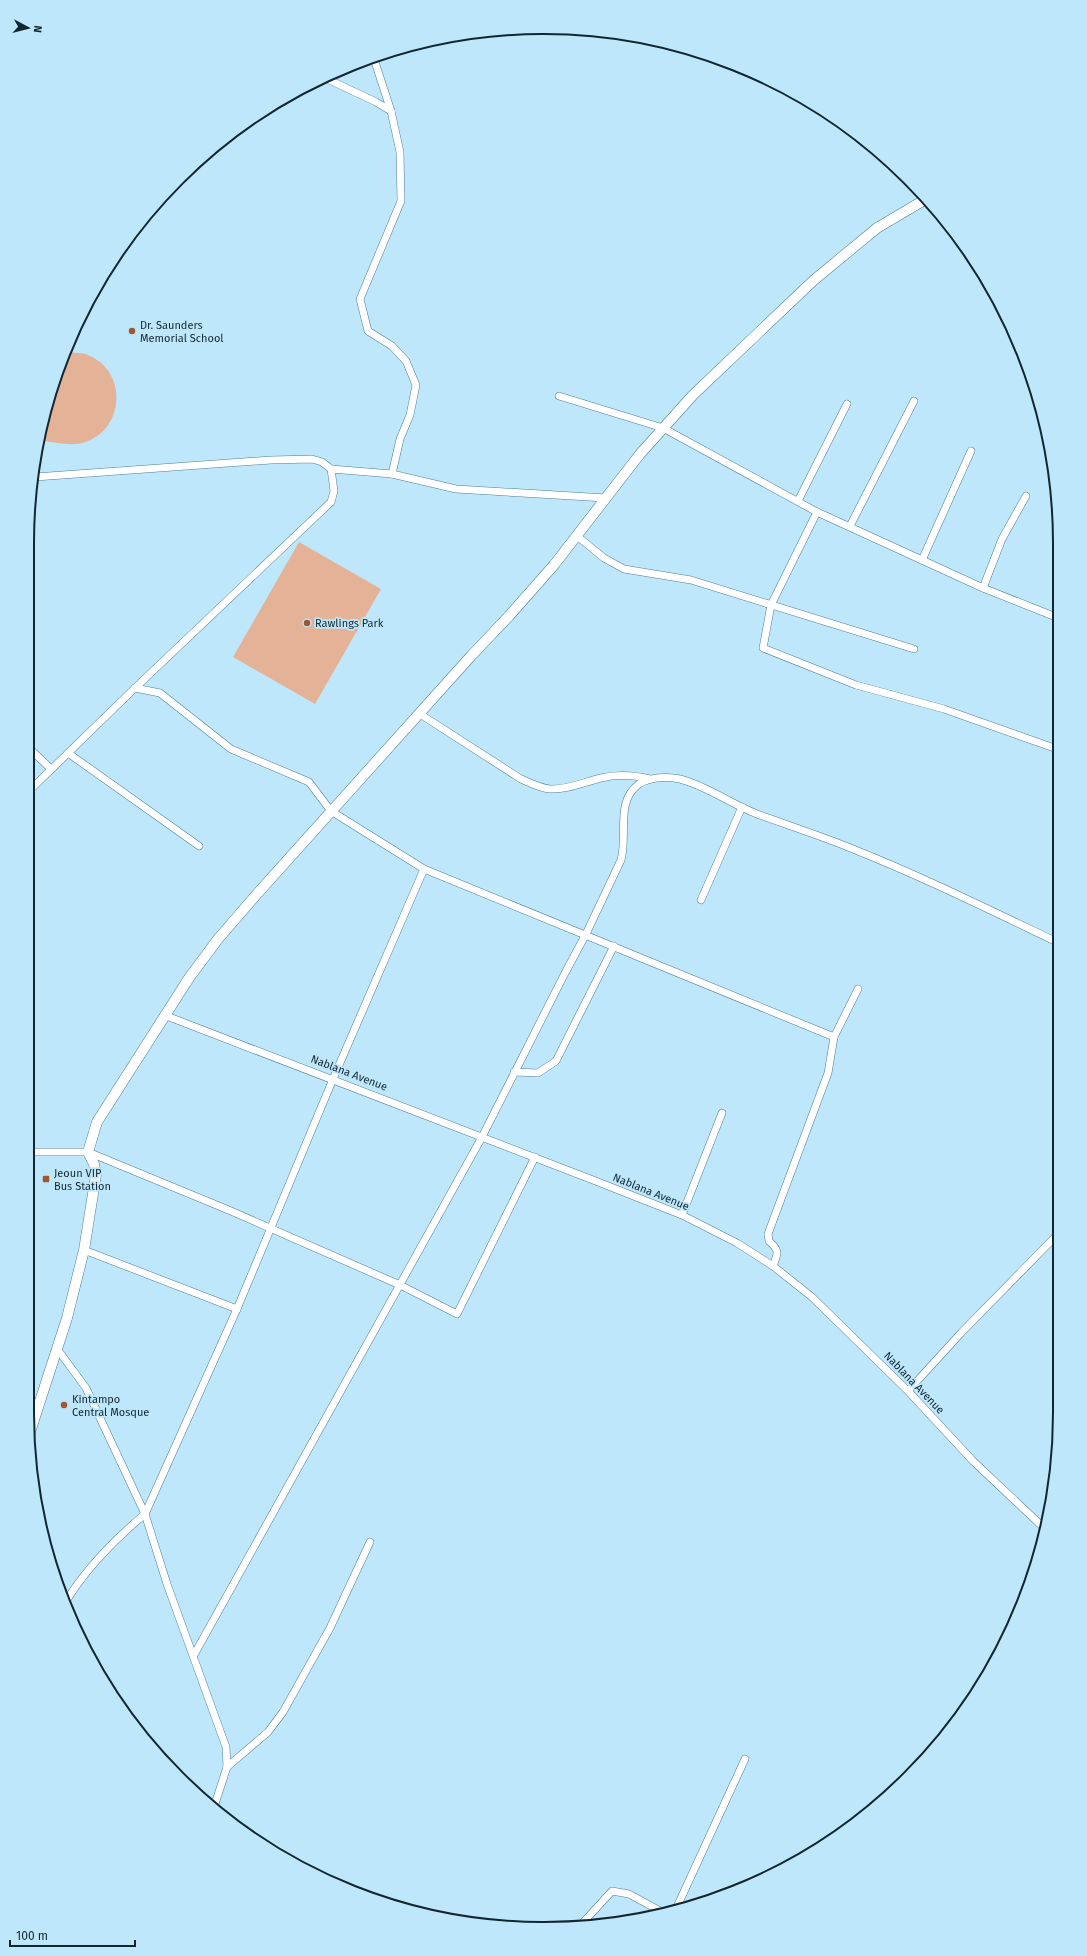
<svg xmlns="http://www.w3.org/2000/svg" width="1087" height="1956" font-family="'Fira Sans',sans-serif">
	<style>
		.green { fill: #e4b297 }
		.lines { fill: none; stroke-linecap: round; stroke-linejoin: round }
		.minor-casing { stroke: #4d7e95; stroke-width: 8 }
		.secondary-casing { stroke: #4d7e95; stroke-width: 11 }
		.minor { stroke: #fff; stroke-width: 7 }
		.secondary { stroke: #fff; stroke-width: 10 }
		.poi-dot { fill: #9e582d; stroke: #bee7fc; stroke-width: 1.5 }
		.labels { text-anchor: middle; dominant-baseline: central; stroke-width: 3.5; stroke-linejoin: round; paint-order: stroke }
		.poi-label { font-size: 11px; fill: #122630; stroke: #bee7fc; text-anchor: start }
		.street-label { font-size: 11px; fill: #122630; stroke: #bee7fc }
		.rim { fill: none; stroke: #122630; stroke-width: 2 }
	</style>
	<rect width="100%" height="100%" fill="#bee7fc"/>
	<g class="green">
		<path d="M66,352C74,353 83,352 90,356C128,373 124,430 85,442C72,447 55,442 42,441L54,378Z"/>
		<polygon points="299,542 381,589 315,704 233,657"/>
	</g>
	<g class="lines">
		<defs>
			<g id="minor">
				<polyline points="376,57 375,62 391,111 400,152 401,201 360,299 368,331 392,346 406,361 416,385 410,415 400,439 392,474"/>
				<polyline points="323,77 376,102 391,111"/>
				<polyline points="559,396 663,428 817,512 983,588 1056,617"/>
				<polyline points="35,477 271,460 312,459 322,462 331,469"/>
				<polyline points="798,501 847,404"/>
				<polyline points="817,512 771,605 763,648 856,685 944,709 1057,749"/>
				<polyline points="850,526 914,401"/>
				<polyline points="577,536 604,558 624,569 691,580 914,649"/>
				<polyline points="922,560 971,451"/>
				<polyline points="983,588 1002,539 1026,496"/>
				<path d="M135,688L160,693L231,749L309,782L331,811L424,869L834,1037L828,1073L768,1234L769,1241C780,1251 778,1253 773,1266"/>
				<path d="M420,714L521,779C530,783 540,788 550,789C567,790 584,782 601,778C618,774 633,775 650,779"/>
				<polyline points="29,748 51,769"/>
				<polyline points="68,753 199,846"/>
				<polyline points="29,791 135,688 331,502 334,491 331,469 392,474 456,489 606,498"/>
				<polyline points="701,900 742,807"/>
				<polyline points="164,1015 593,1180 682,1215 737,1243 773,1266 812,1297 908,1391 973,1461 1043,1527"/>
				<polyline points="834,1037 858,989"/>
				<polyline points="514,1072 538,1073 556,1061 614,946"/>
				<polyline points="30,1152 88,1152 231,1211 400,1285 457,1314 535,1157"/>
				<polyline points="682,1215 722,1113"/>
				<polyline points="84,1250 237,1309"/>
				<polyline points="58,1350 86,1388 145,1514 167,1584 226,1747 227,1767 214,1807"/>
				<polyline points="908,1391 961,1333 1057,1235"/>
				<path d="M65,1603C86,1568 114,1540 145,1514L237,1309L333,1079L424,869"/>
				<path d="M194,1655L482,1137L565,973L586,934L621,860C628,835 615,801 639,784C650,777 668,776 680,779C707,786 731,804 757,814C787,825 818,835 848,847C919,875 988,909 1057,942"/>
				<polyline points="227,1767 268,1732 283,1712 330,1628 370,1542"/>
				<polyline points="676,1909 745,1759"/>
				<polyline points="578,1928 612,1891 629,1894 664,1913"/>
			</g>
			<polyline id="secondary" points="31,1429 67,1318 84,1250 96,1175 94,1164 88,1152 97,1122 189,978 218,939 257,894 471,656 509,616 554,565 640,454 693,395 814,280 877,228 926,199"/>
		</defs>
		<use href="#minor" class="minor-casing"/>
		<use href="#secondary" class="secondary-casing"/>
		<use href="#minor" class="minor"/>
		<use href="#secondary" class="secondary"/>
	</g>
	<g class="poi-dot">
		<circle cx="132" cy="331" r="4"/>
		<circle cx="307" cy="623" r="4"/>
		<rect x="42" y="1175" width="8" height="8" rx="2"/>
		<circle cx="64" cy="1405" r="4"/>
	</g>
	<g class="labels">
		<g class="poi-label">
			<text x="140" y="325">Dr. Saunders<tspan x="140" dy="13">Memorial School</tspan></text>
			<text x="315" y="623">Rawlings Park</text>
			<text x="54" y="1173">Jeoun VIP<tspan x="54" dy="13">Bus Station</tspan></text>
			<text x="72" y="1399">Kintampo<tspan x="72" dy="13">Central Mosque</tspan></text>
		</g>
		<g class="street-label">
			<text transform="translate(349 1073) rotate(21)">Nablana Avenue</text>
			<text transform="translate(651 1192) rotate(22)">Nablana Avenue</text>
			<text transform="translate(914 1383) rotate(46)">Nablana Avenue</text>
		</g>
	</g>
	<path d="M0 0H1087V1956H0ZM543 34H544A509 509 0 0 1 1053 543V1413A509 509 0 0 1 544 1922H543A509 509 0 0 1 34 1413V543A509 509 0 0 1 543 34Z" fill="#bee7fc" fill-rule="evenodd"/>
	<path class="rim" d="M543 34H544A509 509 0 0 1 1053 543V1413A509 509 0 0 1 544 1922H543A509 509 0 0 1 34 1413V543A509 509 0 0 1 543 34Z"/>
	<g transform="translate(28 28) rotate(97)" stroke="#bee7fc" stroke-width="3" paint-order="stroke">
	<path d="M0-3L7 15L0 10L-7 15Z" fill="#122630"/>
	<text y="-6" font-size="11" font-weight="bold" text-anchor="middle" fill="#122630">N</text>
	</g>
	<path d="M10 1940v6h125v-6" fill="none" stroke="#122630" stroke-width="2"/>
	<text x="16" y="1940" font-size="12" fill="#122630" stroke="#bee7fc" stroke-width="3" paint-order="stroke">100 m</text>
</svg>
